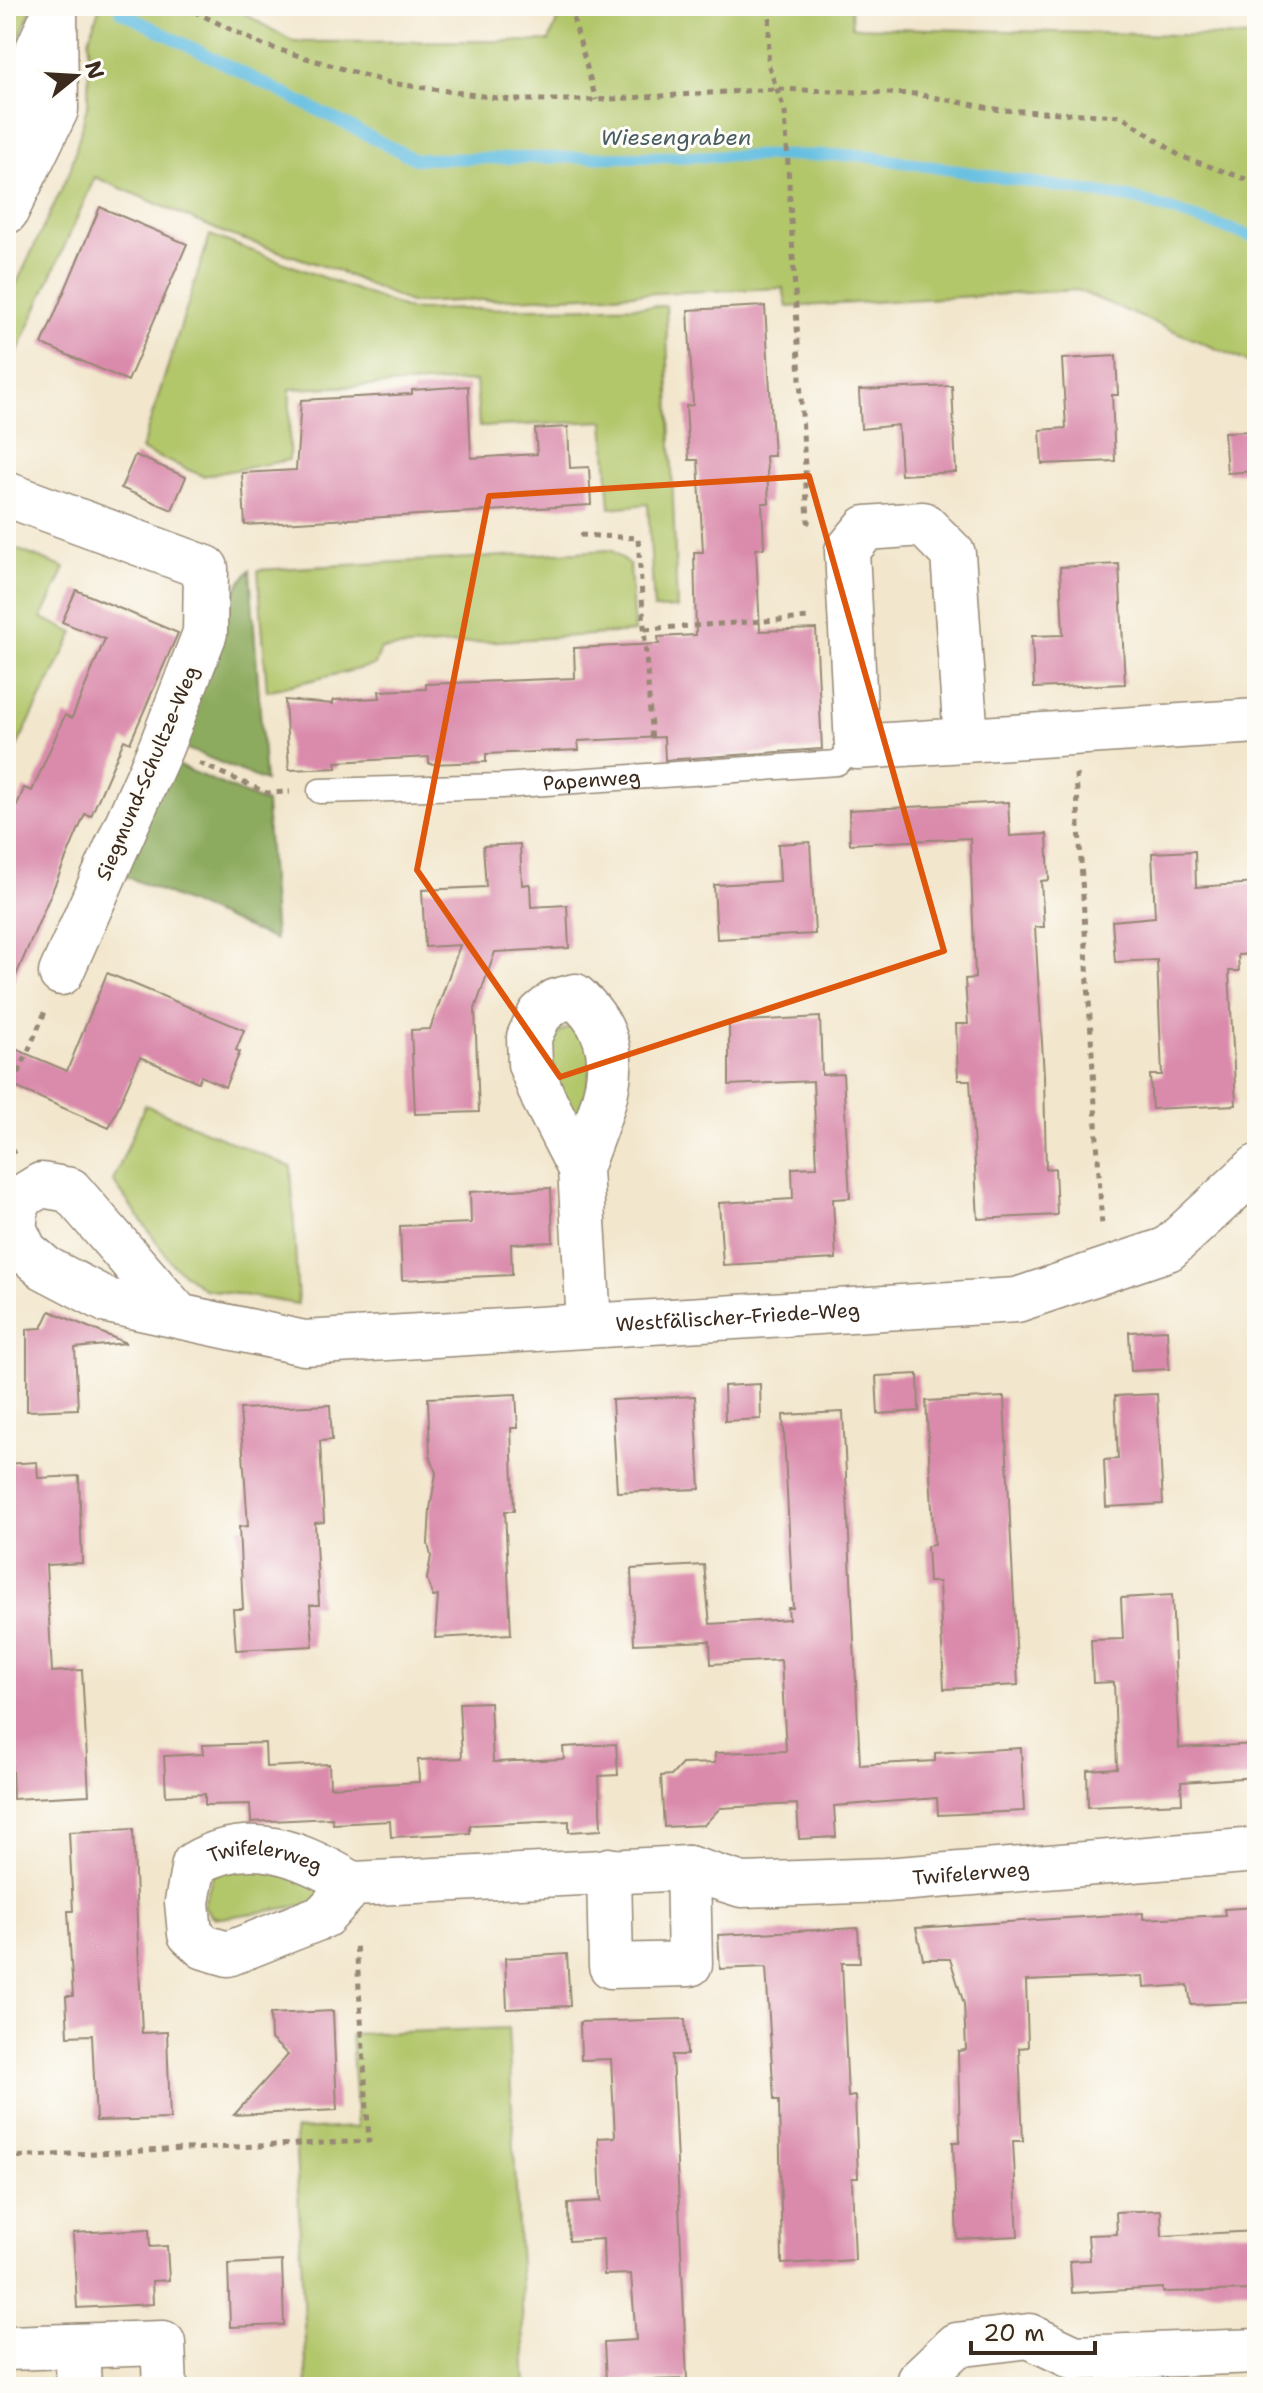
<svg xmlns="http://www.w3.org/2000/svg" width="1263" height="2393" font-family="'Shantell Sans',sans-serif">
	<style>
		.green { fill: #b2c66a; stroke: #767844; stroke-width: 2 }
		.forest { fill: #8dab5e; stroke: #646a3e; stroke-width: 2 }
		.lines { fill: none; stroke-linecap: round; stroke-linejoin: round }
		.stream { stroke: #63bee1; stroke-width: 12 }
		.building { fill: #da8bac }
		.service-casing { stroke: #968875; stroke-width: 27 }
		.minor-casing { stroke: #968875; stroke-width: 47 }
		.path { stroke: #968875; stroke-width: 5; stroke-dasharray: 6 6; stroke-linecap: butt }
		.service { stroke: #fff; stroke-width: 24 }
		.minor { stroke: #fff; stroke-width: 44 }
		.marked { fill: none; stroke: #df570d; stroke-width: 6; stroke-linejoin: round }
		.labels { text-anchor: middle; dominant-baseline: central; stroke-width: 6; stroke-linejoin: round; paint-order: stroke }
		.street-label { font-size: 20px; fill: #3b2a1e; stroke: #fdfcf7 }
		.water-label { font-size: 22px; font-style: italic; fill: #495e62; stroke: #fdfcf7 }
	</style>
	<rect width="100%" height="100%" fill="#fdfcf7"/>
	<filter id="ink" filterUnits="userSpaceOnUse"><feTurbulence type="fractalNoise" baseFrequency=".0125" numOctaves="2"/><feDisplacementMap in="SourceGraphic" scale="16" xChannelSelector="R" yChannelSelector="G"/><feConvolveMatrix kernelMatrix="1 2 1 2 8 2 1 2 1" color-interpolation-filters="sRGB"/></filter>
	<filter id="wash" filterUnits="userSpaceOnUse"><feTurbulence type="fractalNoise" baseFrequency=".006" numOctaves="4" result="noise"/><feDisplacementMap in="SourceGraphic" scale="32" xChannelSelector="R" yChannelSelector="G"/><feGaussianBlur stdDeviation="1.8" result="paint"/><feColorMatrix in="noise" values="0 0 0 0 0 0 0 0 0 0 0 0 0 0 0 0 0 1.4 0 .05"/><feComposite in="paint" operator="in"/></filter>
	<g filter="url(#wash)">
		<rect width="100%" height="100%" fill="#f2e6cc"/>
		<g class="green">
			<polygon points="6,6 33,6 6,68"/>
			<polygon points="100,6 231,6 294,42 549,41 563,6 851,6 852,27 1257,37 1257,366 1077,290 787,307 783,288 411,303 338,271 227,234 95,177 6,378 6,306 70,171 88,103 89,39"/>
			<polygon points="210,235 410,310 666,306 677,608 654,609 648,504 610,508 604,421 479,427 476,381 290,389 289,460 203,476 141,450"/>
			<polygon points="6,545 65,568 42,618 74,633 6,768"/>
			<polygon points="611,550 630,565 634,632 381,649 375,665 267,691 258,570"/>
			<path d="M574,1026C604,1053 586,1088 577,1122C563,1096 526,1038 574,1026Z"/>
			<polygon points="145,1105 291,1167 298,1304 204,1289 173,1265 113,1181"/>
			<polygon points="300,1869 324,1888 312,1904 221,1918 213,1917 203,1906 213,1875 227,1871"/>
			<polygon points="508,2028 526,2387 307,2387 295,2130 357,2127 351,2034"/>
		</g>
		<g class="forest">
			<polygon points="250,570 265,781 187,749 178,739 179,727 239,584"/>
			<polygon points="167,765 179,766 266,803 275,940 118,873"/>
		</g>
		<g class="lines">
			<polyline class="stream" points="121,12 415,159 858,155 1136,199 1257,238"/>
		</g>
		<g id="blocks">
			<g class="building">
				<polygon points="100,207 187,244 128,381 42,344"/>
				<polygon points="765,306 774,456 766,456 769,503 762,503 764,548 756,549 760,631 816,629 822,749 665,760 664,737 578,741 579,750 486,754 486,762 429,764 429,757 336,762 337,768 289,770 285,700 333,704 333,700 380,698 379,691 426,689 426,684 575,678 574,648 659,644 658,637 696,635 694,552 703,552 698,460 689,460 686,406 693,405 688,310"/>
				<polygon points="1116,356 1118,395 1112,395 1115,461 1042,464 1040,430 1066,428 1062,359"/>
				<polygon points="468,386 471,458 537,454 535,429 568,427 570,468 589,467 591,505 245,525 242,473 296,470 301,400 412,394 412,390"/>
				<polygon points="952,386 956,472 901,475 898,425 861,429 859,390"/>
				<polygon points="1257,431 1257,471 1227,473 1224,432"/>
				<polygon points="135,455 186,477 172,510 121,488"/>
				<polygon points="1119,564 1125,684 1034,688 1032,636 1063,635 1060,567"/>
				<polygon points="76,590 178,633 130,743 124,740 91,816 85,814 6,999 6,832 24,788 32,791 65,715 72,718 105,639 62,622"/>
				<polygon points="1008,802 1010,836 1047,834 1049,880 1041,881 1044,927 1035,927 1044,1076 1046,1169 1055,1168 1057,1215 978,1219 970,1080 958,1080 956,1024 968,1024 965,979 975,978 970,838 850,844 849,810"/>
				<polygon points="810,842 815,934 717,939 714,885 780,881 778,844"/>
				<polygon points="520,844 522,885 530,884 531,907 567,905 569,948 495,952 475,1009 479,1112 415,1114 411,1030 430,1029 460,945 425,947 422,890 486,887 483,846"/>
				<polygon points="1195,851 1196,887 1257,883 1257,954 1238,955 1239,971 1229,971 1236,1105 1152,1109 1150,1075 1162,1075 1157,960 1115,962 1112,921 1155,917 1152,853"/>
				<polygon points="107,973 244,1030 236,1050 240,1052 225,1087 201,1076 198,1082 140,1057 109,1128 6,1083 6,1045 67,1071"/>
				<polygon points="820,1017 822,1075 843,1074 850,1198 833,1199 836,1259 723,1265 719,1203 793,1199 792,1168 817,1167 813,1081 729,1085 729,1022"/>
				<polygon points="551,1188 553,1242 511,1244 512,1275 402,1280 400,1226 471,1223 470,1192"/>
				<polygon points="50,1311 126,1343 75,1348 78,1409 27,1411 27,1329 42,1328"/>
				<polygon points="1167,1330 1169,1369 1131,1371 1129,1332"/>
				<polygon points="918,1374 919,1411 878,1414 876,1376"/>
				<polygon points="760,1384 761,1419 725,1421 724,1386"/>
				<polygon points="516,1394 518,1428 511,1428 514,1511 505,1511 511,1634 435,1638 438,1596 433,1597 427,1579 431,1556 428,1544 430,1509 436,1473 430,1455 428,1398"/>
				<polygon points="1157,1394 1163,1504 1106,1507 1104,1460 1118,1459 1115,1396"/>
				<polygon points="695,1396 700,1489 617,1492 612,1400"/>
				<polygon points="1004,1397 1018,1685 944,1689 939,1582 929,1582 927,1546 934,1545 926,1401"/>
				<polygon points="330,1405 332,1440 320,1441 324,1522 315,1523 319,1605 310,1605 313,1646 236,1650 233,1609 243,1609 239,1527 248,1526 240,1409"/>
				<polygon points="843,1412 860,1765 935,1761 935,1753 1021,1748 1024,1811 938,1815 937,1798 834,1806 836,1837 799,1839 797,1804 720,1808 704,1825 664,1827 661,1776 672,1775 682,1764 715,1763 715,1753 786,1751 781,1660 711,1664 710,1641 634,1644 631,1569 704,1565 710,1624 789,1619 788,1608 793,1608 783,1415"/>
				<polygon points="37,1462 38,1478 79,1476 82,1563 46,1565 52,1672 82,1670 89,1795 13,1799 10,1712 6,1712 6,1464"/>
				<polygon points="1172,1595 1179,1748 1257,1744 1257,1777 1181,1782 1182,1803 1088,1807 1087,1770 1117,1768 1114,1682 1093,1683 1091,1640 1123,1639 1121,1598"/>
				<polygon points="490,1702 493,1762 564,1759 563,1747 616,1744 618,1775 599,1776 601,1830 569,1832 569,1821 470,1825 470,1833 391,1837 390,1821 333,1824 332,1818 251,1822 250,1804 205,1805 205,1794 166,1796 164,1756 203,1754 202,1745 265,1743 266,1767 329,1764 330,1787 419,1782 418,1760 462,1758 459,1703"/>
				<polygon points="133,1829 142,2033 167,2032 170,2119 96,2121 92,2035 68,2036 66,1996 73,1996 68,1911 73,1911 69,1832"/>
				<polygon points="1257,1907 1257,2002 1191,2005 1188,1985 1144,1988 1143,1976 1026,1981 1028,2047 1019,2048 1023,2141 1013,2141 1018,2236 957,2239 953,2142 960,2142 958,2051 966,2050 964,2004 950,1959 923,1959 916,1928 1143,1913 1143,1919 1225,1915 1224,1909"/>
				<polygon points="858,1928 860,1963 842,1963 848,2097 855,2096 858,2178 852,2178 855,2260 782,2264 779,2100 774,2100 766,1967 720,1969 718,1935"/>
				<polygon points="567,1954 570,2006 507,2009 505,1958"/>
				<polygon points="333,2011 337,2110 234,2115 288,2055 271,2039 270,2014"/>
				<polygon points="685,2019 687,2055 672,2055 687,2379 606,2381 604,2342 636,2340 631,2274 604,2275 603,2239 569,2241 568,2203 601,2201 598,2138 615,2137 611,2059 581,2060 580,2022"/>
				<polygon points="1161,2210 1162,2236 1257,2231 1257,2290 1163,2292 1163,2288 1072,2293 1070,2261 1090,2260 1088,2235 1117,2234 1116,2212"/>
				<polygon points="149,2229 150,2247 167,2246 169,2280 152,2281 153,2304 77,2308 73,2233"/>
				<polygon points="282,2261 284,2325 230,2327 228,2264"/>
			</g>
		</g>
	</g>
	<g filter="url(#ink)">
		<use href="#blocks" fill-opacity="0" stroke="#968875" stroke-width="2"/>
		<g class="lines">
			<defs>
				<g id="service">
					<path id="s1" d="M320,791L502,786L837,763L857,747"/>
				</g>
				<g id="minor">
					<polyline points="6,121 49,24"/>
					<polyline points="6,212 56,110 55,11"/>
					<polyline points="6,494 206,568 205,633 161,747 61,973"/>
					<polyline points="966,739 953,554 923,524 866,528 847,551 857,747 1257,721"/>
					<path d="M580,1169C601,1106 636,1049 575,996L556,1001L540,1014L529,1037L530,1064L543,1097L580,1169L589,1324"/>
					<path id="s2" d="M179,1316L70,1190L41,1185L18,1199L14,1228L25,1251L45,1268L108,1301L304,1343L1017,1300L1168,1249L1257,1167"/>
					<polyline points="609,1870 611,1966 690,1964 688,1868"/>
					<path id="s3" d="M353,1884L324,1916L228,1954L204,1947L190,1934L187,1902L194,1864C251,1831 301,1854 353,1884L688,1868L742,1885L886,1880L1257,1850"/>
					<polyline points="77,2346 79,2387"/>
					<polyline points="6,2348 163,2343 165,2387"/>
					<polyline points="920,2387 919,2380 956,2345 1029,2336 1075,2358 1257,2351"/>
				</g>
			</defs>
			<use href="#service" class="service-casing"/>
			<use href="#minor" class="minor-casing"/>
			<g class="path">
				<polyline points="183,6 263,45 390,83 511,100 596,100 776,89 916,94 1001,110 1122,116 1180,156 1257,183"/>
				<polyline points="570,6 596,100"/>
				<polyline points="770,6 768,64 785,112 808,521 814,526"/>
				<polyline points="580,535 638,538 652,743"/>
				<polyline points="645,629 810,618"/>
				<polyline points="199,763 267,793 290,792"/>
				<polyline points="1076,774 1102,1227"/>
				<polyline points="6,1119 9,1095 45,1012"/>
				<polyline points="6,1138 14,1154"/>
				<polyline points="6,2157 369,2141 356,1942"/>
			</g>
			<use href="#service" class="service"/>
			<use href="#minor" class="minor"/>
		</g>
	</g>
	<path class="marked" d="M809,476L944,951L560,1077L417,870L489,496Z"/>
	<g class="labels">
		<g class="street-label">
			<text transform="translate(147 773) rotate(-67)">Siegmund-Schultze-Weg</text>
			<text stroke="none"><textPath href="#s1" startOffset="272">Papenweg</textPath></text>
			<text stroke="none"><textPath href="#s2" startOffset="1010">Westfälischer-Friede-Weg</textPath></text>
			<text stroke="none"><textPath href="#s3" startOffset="336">Twifelerweg</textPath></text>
			<text stroke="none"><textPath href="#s3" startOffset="1052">Twifelerweg</textPath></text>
		</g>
		<g class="water-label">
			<text x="676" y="137">Wiesengraben</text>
		</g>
	</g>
	<rect width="1263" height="2393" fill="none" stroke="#fdfcf7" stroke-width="32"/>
	<g transform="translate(76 76) rotate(72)" stroke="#fdfcf7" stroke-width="6" paint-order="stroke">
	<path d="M0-6L14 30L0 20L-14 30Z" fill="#3b2a1e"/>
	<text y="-12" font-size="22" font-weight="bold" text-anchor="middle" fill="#3b2a1e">N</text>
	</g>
	<path d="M971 2341v12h124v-12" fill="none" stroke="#3b2a1e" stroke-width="4"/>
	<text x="983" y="2341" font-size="24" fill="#3b2a1e" stroke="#fdfcf7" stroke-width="6" paint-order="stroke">20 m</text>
</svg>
